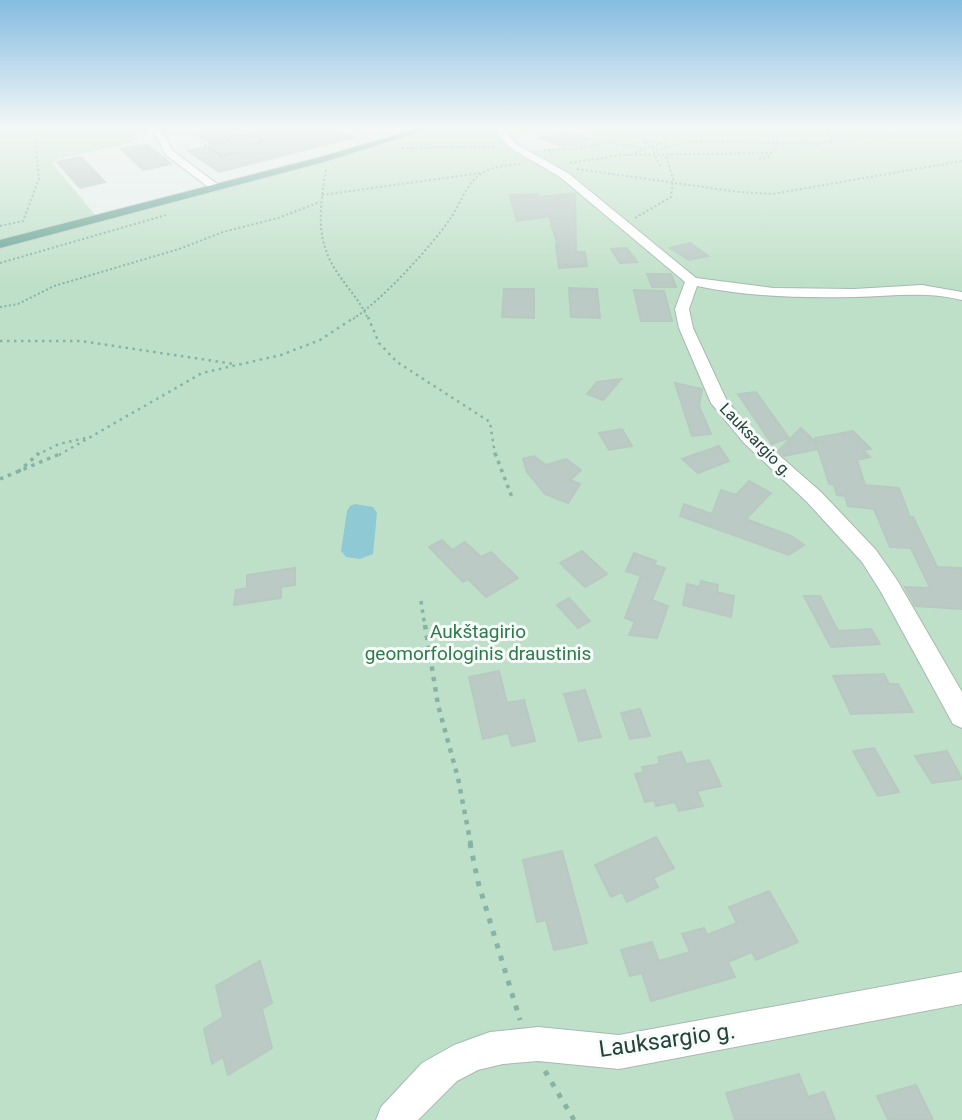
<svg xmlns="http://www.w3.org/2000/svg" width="962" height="1120" font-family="Roboto,sans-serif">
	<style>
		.green { fill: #bfe0c8 }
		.water { fill: #8ec9d4 }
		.building { fill: #bbcac4; stroke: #b8c9c2; stroke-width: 2 }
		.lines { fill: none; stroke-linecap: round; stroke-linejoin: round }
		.minor-casing { stroke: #a8b8b2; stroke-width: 2 }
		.major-casing { stroke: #c2cac8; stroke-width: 2 }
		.path-far4 { stroke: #86b3a5; stroke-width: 2; stroke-dasharray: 2 2.5; stroke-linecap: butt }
		.path-far3 { stroke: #86b3a5; stroke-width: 2.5; stroke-dasharray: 2.5 4.5; stroke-linecap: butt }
		.path-far2 { stroke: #86b3a5; stroke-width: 3.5; stroke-dasharray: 3.5 5; stroke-linecap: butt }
		.path-far1 { stroke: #86b3a5; stroke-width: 4.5; stroke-dasharray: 4.5 6; stroke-linecap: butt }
		.path { stroke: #86b3a5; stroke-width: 5; stroke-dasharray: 5 8; stroke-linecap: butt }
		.minor { fill: #fff; fill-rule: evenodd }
		.major { fill: #6aa596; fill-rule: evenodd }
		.labels { text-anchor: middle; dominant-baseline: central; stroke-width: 6; stroke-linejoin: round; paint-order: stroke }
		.far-street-label { font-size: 16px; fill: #24423a; stroke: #f7fbf9 }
		.park-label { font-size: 19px; fill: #2d7a4b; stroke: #f7fbf9 }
		.near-street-label { font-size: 23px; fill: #24423a; stroke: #f7fbf9 }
	</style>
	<rect width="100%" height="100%" fill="#e6efeb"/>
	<g class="green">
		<polygon points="0,127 150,127 131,143 58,159 52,163 95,215 0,240"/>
		<polygon points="438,127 546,127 509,137 526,152 569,146 598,137 572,127 962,127 962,1120 0,1120 0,248 336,159"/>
	</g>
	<polygon class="water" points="355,504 373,507 377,513 373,554 360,559 346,557 341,551 347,511 350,506"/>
	<g class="building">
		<polygon points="216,127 328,127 354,137 219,172 188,151 216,145 191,133"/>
		<polygon points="566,131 590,139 563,147 541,138"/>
		<polygon points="147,144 171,164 143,170 121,149"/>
		<polygon points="81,157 105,182 80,188 57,162"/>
		<polygon points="575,193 576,252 585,252 587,266 559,268 556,245 558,246 549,216 517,221 510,195 538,194 539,197"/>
		<polygon points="690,243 708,256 689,260 670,248"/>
		<polygon points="627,248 637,262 620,263 611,249"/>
		<polygon points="647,274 671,274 676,287 652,287"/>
		<polygon points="569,288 597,289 600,318 571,317"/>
		<polygon points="504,289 534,289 534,318 502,317"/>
		<polygon points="634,290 664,291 672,321 641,321"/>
		<polygon points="621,379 603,400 587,394 597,382"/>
		<polygon points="675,383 702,389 699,406 711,434 692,436"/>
		<polygon points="756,392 789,438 772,444 738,394"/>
		<polygon points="801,428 817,444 815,438 853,431 871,449 863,450 870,457 857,460 865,485 899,488 910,517 913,517 937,567 962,568 962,609 915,606 905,587 930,588 911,548 890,547 874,509 848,506 845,496 837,495 834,485 829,484 818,449 784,456 778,451"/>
		<polygon points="622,429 632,446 609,450 599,433"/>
		<polygon points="719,446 729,461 698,473 682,459"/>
		<polygon points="534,456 546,465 566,459 581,470 570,480 580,484 568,503 545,494 527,472 523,459"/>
		<polygon points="749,481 771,493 746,519 791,536 804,545 789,555 680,516 684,504 712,514 721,490 736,495"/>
		<polygon points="442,540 452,550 465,542 481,557 491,552 518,578 486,597 468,579 463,582 429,547"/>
		<polygon points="582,551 607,574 585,587 560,563"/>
		<polygon points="634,553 656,561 654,565 665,568 652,600 668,606 657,638 629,635 635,622 625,618 641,576 626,571"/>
		<polygon points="295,568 295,585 281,587 281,598 234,605 236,590 247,588 247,575"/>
		<polygon points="701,581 718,585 717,592 734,596 731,617 683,605 687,584 700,587"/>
		<polygon points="804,596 820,596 838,631 871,629 880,644 831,647"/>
		<polygon points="569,598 590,621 578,628 557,605"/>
		<polygon points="499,671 507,703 524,700 535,741 512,746 508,733 483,739 469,677"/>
		<polygon points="884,674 889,684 898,684 913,712 851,714 833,676"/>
		<polygon points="585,690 601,737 579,741 564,694"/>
		<polygon points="640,709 650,736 630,739 621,713"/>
		<polygon points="874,748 899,792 878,796 853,751"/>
		<polygon points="947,751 962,779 932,783 915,756"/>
		<polygon points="681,752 686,764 709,760 721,786 697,791 703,806 679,811 675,802 656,806 654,800 645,802 635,774 644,772 642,767 660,764 658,757"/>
		<polygon points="656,837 674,868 653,878 658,887 627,902 622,892 611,897 595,865"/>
		<polygon points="562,851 587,943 554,950 546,920 537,922 523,860"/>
		<polygon points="769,891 798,942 756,960 752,952 728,962 735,977 651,1001 642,973 630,976 621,950 652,942 659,961 690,952 682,934 704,928 707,935 737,923 729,907"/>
		<polygon points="260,961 272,1003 262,1009 272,1048 228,1075 223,1057 212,1064 204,1029 223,1017 216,986"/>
		<polygon points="799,1074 808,1097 824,1092 835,1120 735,1120 726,1093"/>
		<polygon points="916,1085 933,1120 888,1120 877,1096"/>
	</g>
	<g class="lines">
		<defs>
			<g id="minor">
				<polygon points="152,127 160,127 173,151 220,186 220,190 212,190 166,155"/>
				<path d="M497,127H505L510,138L518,145L568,173L696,278L773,288L854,289L922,285L962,292V300C925,291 892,296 854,297C801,298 749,297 697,286L689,309L693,328L727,401L756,435L821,492L876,550L897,580L962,692V728L953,724L881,592L862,562L807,502L744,443L711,403L679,328L675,309L685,282L560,177L512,149L501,139Z"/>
				<polygon points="962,972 962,1004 619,1069 538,1061 503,1064 478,1070 457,1081 418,1120 376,1120 381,1107 422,1063 454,1045 490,1032 538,1027 619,1035"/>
			</g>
			<polygon id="major" points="423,127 435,127 327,161 0,248 0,240 321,157"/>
		</defs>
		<use href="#minor" class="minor-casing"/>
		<use href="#major" class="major-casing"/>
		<g class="path-far4">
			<polyline points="637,127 646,143 654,149"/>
			<polyline points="353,131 362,135"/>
			<polyline points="441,131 455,127"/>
			<polyline points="251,135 263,140 255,146"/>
			<polyline points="759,135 777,137"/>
			<polyline points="827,135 835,140"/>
			<polyline points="799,136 809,144"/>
			<polyline points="645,141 661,143"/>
			<polyline points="201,142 205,145 271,127"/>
			<polyline points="664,142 668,130 673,127"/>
			<polyline points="613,143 647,149"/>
			<polyline points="205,145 221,156 239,152"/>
			<polyline points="402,148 496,147"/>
			<path d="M544,150C579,150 607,144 639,130"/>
			<polyline points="635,153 662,143 685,127"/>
			<polyline points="626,155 770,153"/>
			<polyline points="759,159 768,157 778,143 775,127"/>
			<polyline points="570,163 628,154"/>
			<polyline points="660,166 654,153 656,150 691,141 817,144 839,139 916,133 925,127"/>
			<polyline points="577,169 739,192 772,194 962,161"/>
			<path d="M326,170C321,200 316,230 329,258C339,280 359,297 368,319"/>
			<polyline points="322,195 481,173"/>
			<polyline points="635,218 671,197 673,179 666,155"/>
			<polyline points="0,226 23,221 39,179 34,127"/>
			<polyline points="0,263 166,215"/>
			<polyline points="0,307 18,304 54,286 179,249 223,232 278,218 320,202"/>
			<path d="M353,319C383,299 429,249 450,219C461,204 467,180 484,172C495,166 509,165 521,164"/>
		</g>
		<g class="path-far3">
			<polyline points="368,317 379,343 397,362 490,422 495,455"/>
			<polyline points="0,341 81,341 234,364"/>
			<polyline points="37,455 59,444 90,437"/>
			<polyline points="59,455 202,373 281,355 320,340 355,317"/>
		</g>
		<g class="path-far2">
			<polyline points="495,453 513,500"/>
			<polyline points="18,472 39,453"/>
			<polyline points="0,479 62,453"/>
			<polyline points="421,601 425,627"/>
		</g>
		<polyline class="path-far1" points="425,625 438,705 458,778 471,845"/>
		<g class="path">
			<polyline points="470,843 478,882 520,1020"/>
			<polyline points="545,1071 574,1120"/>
		</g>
		<use href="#minor" class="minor"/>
		<use href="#major" class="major"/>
	</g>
	<linearGradient id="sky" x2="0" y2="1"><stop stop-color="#84bce0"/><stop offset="0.45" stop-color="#f4f8f6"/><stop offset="1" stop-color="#f4f8f6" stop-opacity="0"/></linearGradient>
	<rect width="962" height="283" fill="url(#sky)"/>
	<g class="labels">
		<g class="far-street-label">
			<text transform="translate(756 440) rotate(46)">Lauksargio g.</text>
		</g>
		<g class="park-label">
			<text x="478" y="631">Aukštagirio<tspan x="478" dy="22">geomorfologinis draustinis</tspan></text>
		</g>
		<g class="near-street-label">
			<text transform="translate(667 1040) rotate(-8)">Lauksargio g.</text>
		</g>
	</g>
</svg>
